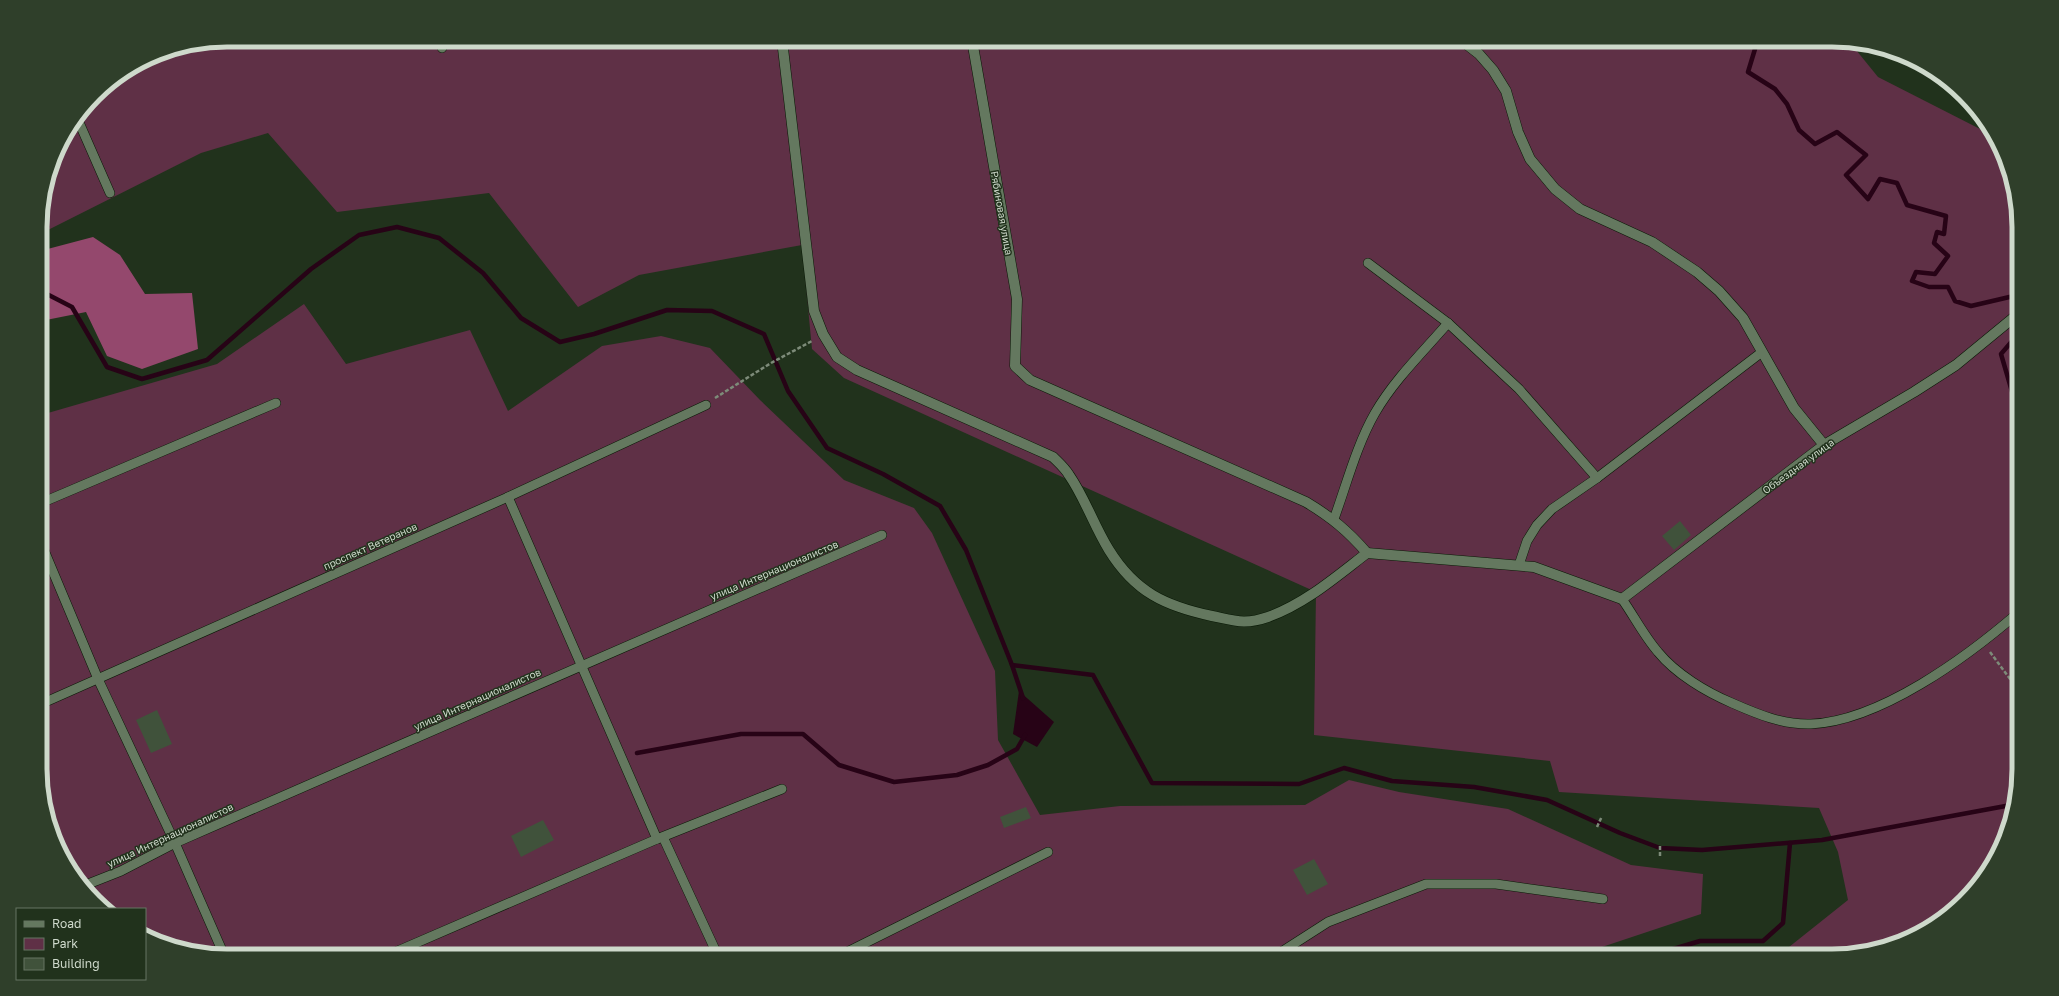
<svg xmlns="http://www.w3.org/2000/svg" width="2059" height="996" font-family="'Golos Text',sans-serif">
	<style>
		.green { fill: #5f3046 }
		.forest { fill: #94486d }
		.water { fill: #270316 }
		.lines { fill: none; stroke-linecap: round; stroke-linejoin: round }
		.stream { stroke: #270316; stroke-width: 4.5 }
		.building { fill: #40523b }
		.lane-casing { stroke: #091906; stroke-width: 10 }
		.street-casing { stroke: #091906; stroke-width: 11 }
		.path { stroke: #7d8b79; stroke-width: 2.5; stroke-dasharray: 4 2; stroke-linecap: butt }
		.lane { stroke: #64785f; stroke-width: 9 }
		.street { stroke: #64785f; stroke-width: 10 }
		.labels { text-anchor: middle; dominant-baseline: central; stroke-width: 3; stroke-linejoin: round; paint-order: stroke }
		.street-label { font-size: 10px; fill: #ced9cb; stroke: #21321c }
		.rim { fill: none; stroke: #ced9cb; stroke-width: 5 }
	</style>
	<rect width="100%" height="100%" fill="#21321c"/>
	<g class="green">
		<polygon points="227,40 1832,40 1852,45 1878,77 1982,130 2006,160 2017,203 2019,769 2000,851 1972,892 1936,925 1892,946 1844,956 1762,956 1784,951 1848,900 1838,852 1819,808 1559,792 1550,761 1314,735 1316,592 844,378 812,349 802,245 639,275 578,307 489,193 337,212 268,133 201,153 40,234 40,215 59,144 104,87 156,54"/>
		<polygon points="304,304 346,364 470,330 508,411 602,346 661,336 710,348 760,400 844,480 914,508 932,533 995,671 998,740 1040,815 1120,806 1305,805 1349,780 1399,792 1508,809 1631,865 1703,874 1701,914 1575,956 227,956 145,937 145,909 111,909 79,882 54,840 42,793 41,415 217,364"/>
	</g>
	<g class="forest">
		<polygon points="93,237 120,255 145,294 192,293 198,349 142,369 107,356 86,312 41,321 40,251"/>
		<polygon points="41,354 48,406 41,408"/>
	</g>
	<polygon class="water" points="1019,691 1054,722 1037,747 1013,734"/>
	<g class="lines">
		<g class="stream">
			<polyline points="1753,40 1755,49 1748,72 1775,89 1787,104 1799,130 1815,144 1837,132 1866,155 1846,175 1868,199 1880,179 1897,183 1907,205 1946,216 1944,234 1937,232 1934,243 1948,256 1935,274 1916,272 1912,281 1929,287 1948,287 1955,301 1971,306 2018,295"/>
			<polyline points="41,291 72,307 107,367 142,379 207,360 311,269 359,235 397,227 439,238 483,273 521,318 560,342 594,334 667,310 712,311 764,334 788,391 827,448 883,474 940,506 966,550 1012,665 1093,675 1152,783 1299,784 1344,768 1392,781 1474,787 1547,800 1620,833 1660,848 1702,850 1822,840 2011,805"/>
			<polyline points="2018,339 2013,340 2001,354 2018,412"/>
			<polyline points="1012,665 1023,698"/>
			<polyline points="637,753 741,734 803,734 839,765 894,782 957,775 988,765 1017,749 1025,735"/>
			<polyline points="1650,956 1700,941 1763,941 1783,923 1790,843"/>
		</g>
	</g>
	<g class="building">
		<polygon points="1680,521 1691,535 1674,550 1662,536"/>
		<polygon points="157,710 172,744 151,753 136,720"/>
		<polygon points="1026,807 1031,818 1004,828 1000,817"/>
		<polygon points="543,820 554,840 521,857 511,836"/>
		<polygon points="1314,859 1328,884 1307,895 1293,870"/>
	</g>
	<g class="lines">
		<defs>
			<g id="lane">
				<polyline points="441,40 442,48"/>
				<polyline points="78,120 110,193"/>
				<polyline points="1368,263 1448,323 1519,389 1597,478"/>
				<polyline points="508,497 657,839"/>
				<polyline points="41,503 276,403"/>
				<path d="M1334,519C1346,486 1357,444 1375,413C1394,380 1423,352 1448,323"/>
				<polyline points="41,543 98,679 175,843 224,955"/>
				<polyline points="1519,565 1527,541 1537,525 1552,509 1597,478 1762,352"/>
				<path d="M1622,599C1634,616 1644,636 1658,652C1676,674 1706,692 1732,703C1757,714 1783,725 1811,724C1880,721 1967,657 2019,612"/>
				<polyline points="41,704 508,497 706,405"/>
				<polyline points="663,837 718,956"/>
				<polyline points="83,886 121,871 175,843 882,535"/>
				<polyline points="386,956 657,839 782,789"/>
				<polyline points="839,956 1048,852"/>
				<polyline points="1275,956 1328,922 1426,884 1496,884 1603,899"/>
			</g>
			<g id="street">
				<path d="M782,40L814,311L823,334L837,357L857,370L1053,457C1058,462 1065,468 1069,475C1085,498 1094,526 1109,550C1135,592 1165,606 1212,616C1236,621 1245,625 1268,617C1305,604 1337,576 1367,553L1534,567L1622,599L1824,445L1914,392L1956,365L2018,314"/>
				<path d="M972,40L1017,299L1015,366L1030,380L1306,502C1331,517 1348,531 1367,553"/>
				<polyline points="1461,40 1479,54 1493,70 1506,91 1518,132 1530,159 1555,189 1580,209 1652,242 1697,272 1719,291 1743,318 1794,408 1824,445"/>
			</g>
		</defs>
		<use href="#lane" class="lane-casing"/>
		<use href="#street" class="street-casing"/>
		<g class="path">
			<polyline points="715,398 771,363 812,341"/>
			<polyline points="1990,652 2019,691"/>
			<polyline points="1597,827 1602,816"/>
			<polyline points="1660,856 1660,845"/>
		</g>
		<use href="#lane" class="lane"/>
		<use href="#street" class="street"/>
	</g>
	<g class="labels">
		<g class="street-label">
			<text transform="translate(1002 213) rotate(80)">Рябиновая улица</text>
			<text transform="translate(1798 466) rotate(-36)">Объездная улица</text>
			<text transform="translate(370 546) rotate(-24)">проспект Ветеранов</text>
			<text transform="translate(774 570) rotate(-23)">улица Интернационалистов</text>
			<text transform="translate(477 699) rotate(-24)">улица Интернационалистов</text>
			<text transform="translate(170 835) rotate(-25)">улица Интернационалистов</text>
		</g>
	</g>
	<path d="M0 0H2059V996H0ZM227 47H1832A180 180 0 0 1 2012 227V769A180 180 0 0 1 1832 949H227A180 180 0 0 1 47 769V227A180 180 0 0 1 227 47Z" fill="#2f3f2a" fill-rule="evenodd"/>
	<path class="rim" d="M227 47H1832A180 180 0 0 1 2012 227V769A180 180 0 0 1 1832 949H227A180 180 0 0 1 47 769V227A180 180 0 0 1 227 47Z"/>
	<rect x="16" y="908" width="130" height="72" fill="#21321c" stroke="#667562"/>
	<rect x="24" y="921" width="20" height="6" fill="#64785f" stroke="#667562"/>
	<text x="52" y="928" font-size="12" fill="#ced9cb">Road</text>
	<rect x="24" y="938" width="20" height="12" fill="#5f3046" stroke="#667562"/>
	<text x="52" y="948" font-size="12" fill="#ced9cb">Park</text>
	<rect x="24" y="958" width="20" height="12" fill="#40523b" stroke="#667562"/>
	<text x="52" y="968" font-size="12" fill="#ced9cb">Building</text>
</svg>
